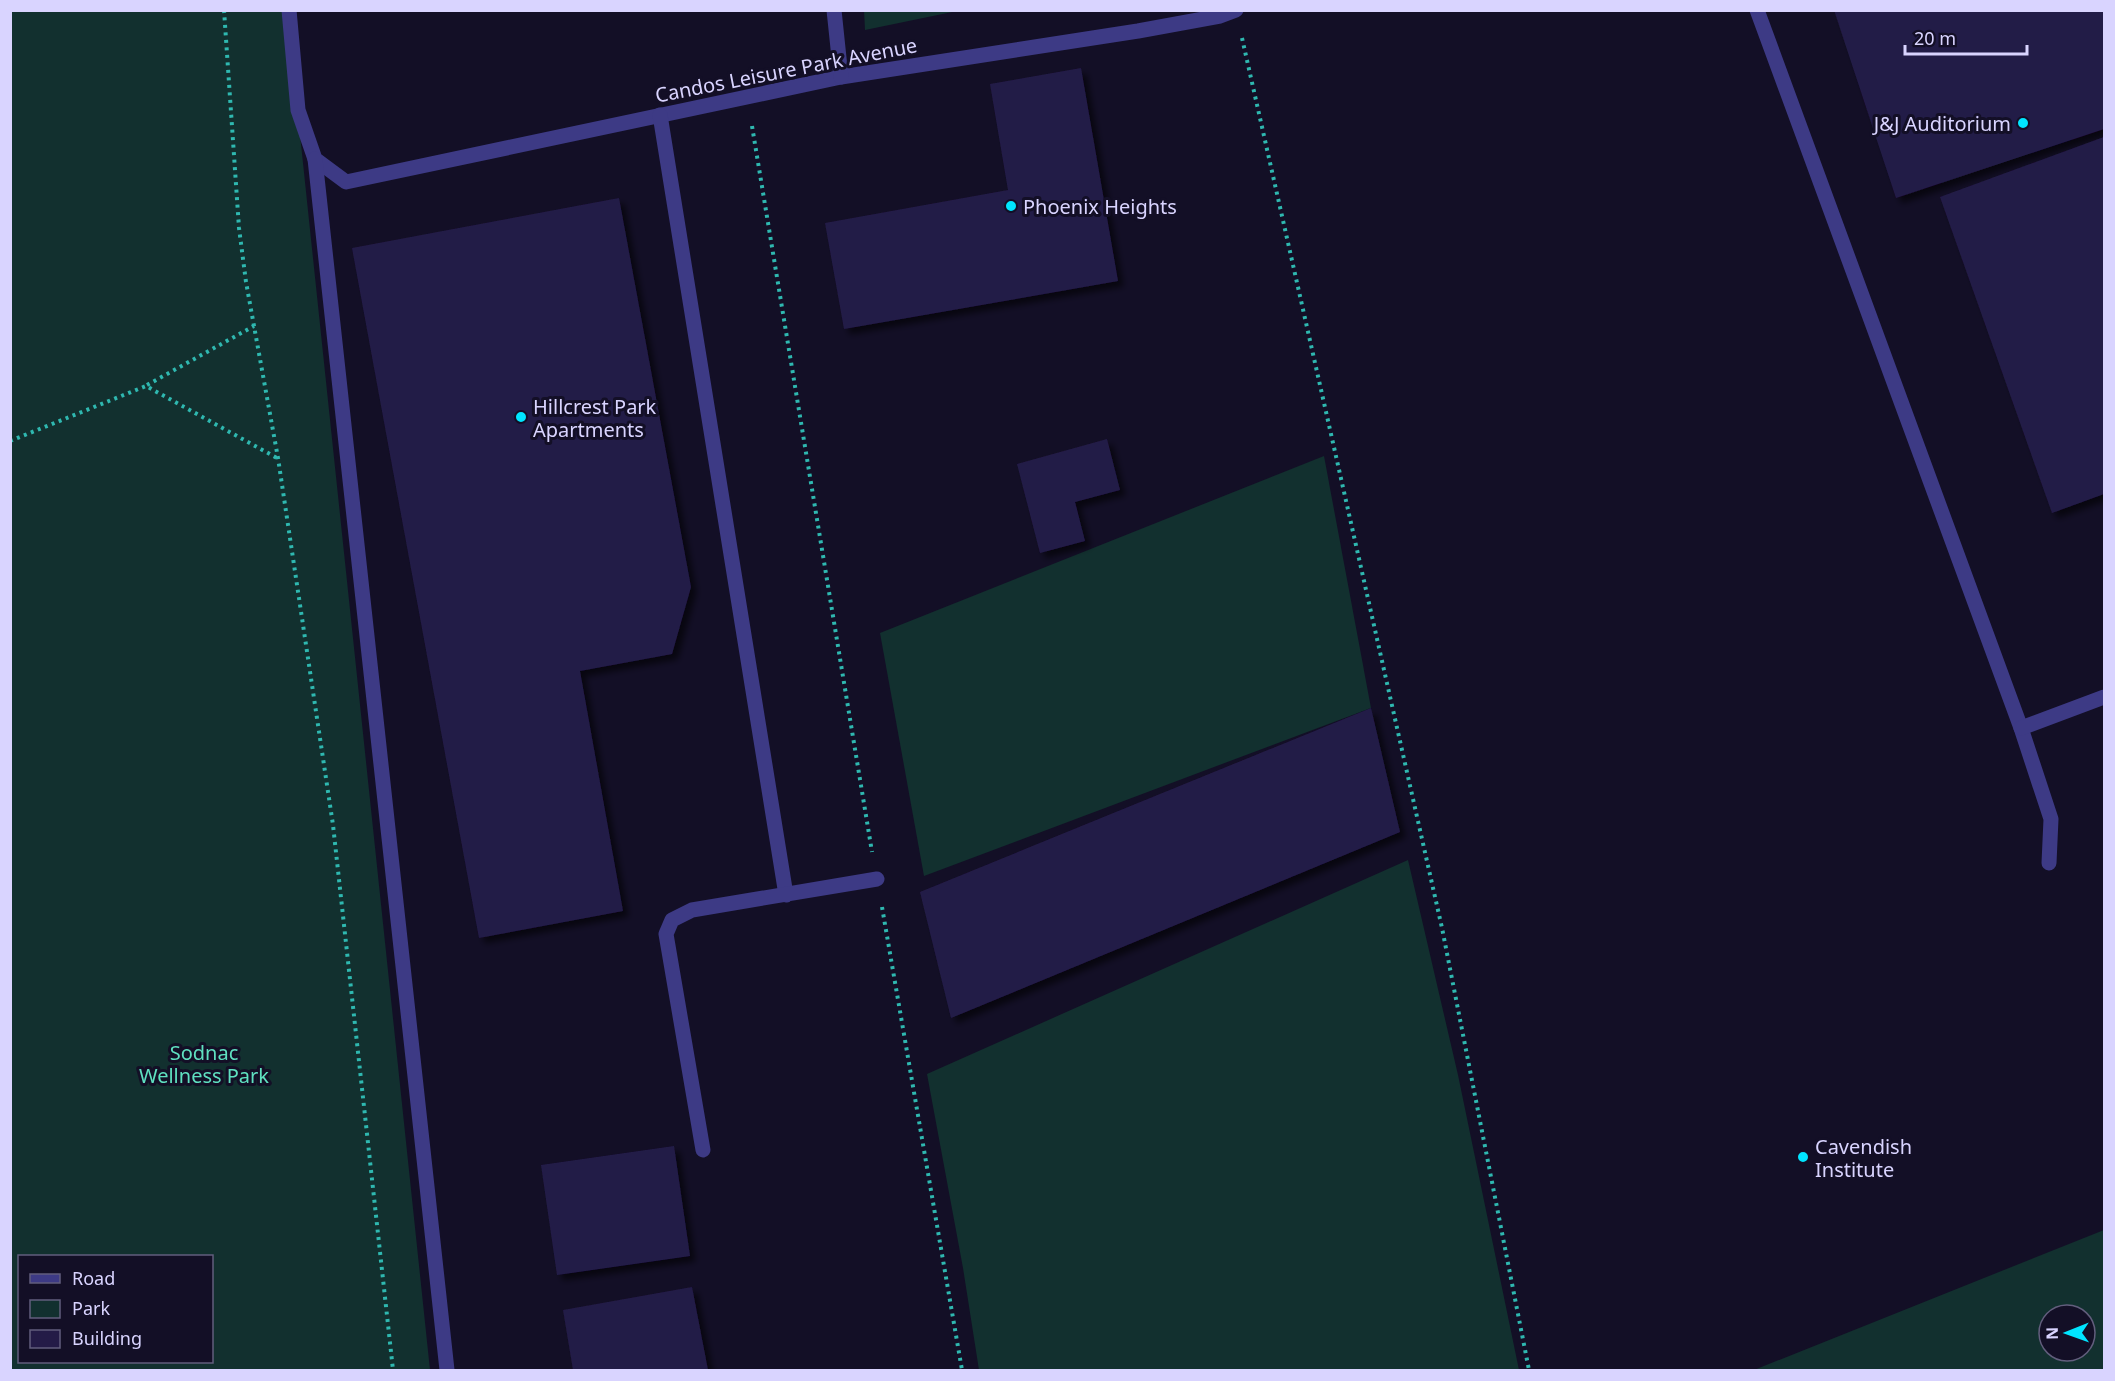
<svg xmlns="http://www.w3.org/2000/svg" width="2115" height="1381" font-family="'Noto Sans',sans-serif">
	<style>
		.green { fill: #12302f; fill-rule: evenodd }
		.building { fill: #241b47; filter: url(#shadow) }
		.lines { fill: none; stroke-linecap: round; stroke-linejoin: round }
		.path { stroke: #2fb8b0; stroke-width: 4; stroke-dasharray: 3 4.5; stroke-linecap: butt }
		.minor { stroke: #3d3a85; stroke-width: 15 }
		.poi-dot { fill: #00e5ff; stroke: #130f26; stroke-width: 2 }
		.labels { text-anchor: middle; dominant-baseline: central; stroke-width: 6; stroke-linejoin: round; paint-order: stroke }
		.street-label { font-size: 20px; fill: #d9d4ff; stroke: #130f26 }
		.poi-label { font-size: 20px; fill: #d9d4ff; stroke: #130f26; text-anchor: start }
		.park-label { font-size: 20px; fill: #5fe0c0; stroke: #130f26 }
	</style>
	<defs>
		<filter id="shadow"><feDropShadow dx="5.5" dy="5.5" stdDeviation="3" flood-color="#0009"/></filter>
	</defs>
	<rect width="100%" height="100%" fill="#130f26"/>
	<g class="green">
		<polygon points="864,10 957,10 957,11 865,30"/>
		<path d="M10,11H287L430,1370H11ZM20,1256H212V1362H20Z"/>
		<polygon points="1324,456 1371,708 924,876 880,633"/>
		<polygon points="1408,860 1458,1075 1519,1370 979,1370 963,1268 927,1074"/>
		<path d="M2104,1230V1370H1754ZM2049,1315H2085V1351H2049Z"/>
	</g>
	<g class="building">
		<polygon points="1834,10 2104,10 2104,129 1896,198"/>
		<polygon points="1081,68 1118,281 844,329 825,223 1008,190 990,84"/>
		<polygon points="2104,137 2104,494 2052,513 1940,197"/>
		<polygon points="619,198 691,587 672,654 580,671 623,911 479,938 352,248"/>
		<polygon points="1107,439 1120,490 1075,502 1085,541 1040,553 1017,464"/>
		<polygon points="1371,708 1400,832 951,1018 920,892"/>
		<polygon points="674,1146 690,1256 557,1275 541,1165"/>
		<polygon points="692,1287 708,1370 573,1370 563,1310"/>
	</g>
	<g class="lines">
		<g class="path">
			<polyline points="224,10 239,228 246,282 278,458 333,825 393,1370"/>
			<polyline points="1242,38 1442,928 1529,1370"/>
			<polyline points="752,126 872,852"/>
			<polyline points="147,385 254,326"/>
			<polyline points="10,441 146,386 277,458"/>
			<polyline points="882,907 962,1370"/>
		</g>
		<g class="minor">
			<polyline points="289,10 298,110 315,159 346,182 841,77 1138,31 1220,16 1236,10"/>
			<polyline points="834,10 841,77"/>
			<polyline points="1757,10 2021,728 2051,819 2049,863"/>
			<polyline points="660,115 786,895"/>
			<polyline points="315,159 447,1370"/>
			<polyline points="2021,728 2104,697"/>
			<polyline points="703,1150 666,934 672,920 692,910 877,879"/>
		</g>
	</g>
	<g class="poi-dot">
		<circle cx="2023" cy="123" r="6"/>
		<circle cx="1011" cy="206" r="6"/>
		<circle cx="521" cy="417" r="6"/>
		<circle cx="1803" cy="1157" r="6"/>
	</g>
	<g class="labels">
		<g class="street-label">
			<text transform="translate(786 70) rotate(-11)">Candos Leisure Park Avenue</text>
		</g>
		<g class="poi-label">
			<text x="2011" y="123" text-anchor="end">J&amp;J Auditorium</text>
			<text x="1023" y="206">Phoenix Heights</text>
			<text x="533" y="406">Hillcrest Park<tspan x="533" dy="23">Apartments</tspan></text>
			<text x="1815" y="1146">Cavendish<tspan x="1815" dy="23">Institute</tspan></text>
		</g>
		<g class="park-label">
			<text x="204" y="1052">Sodnac<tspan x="204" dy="23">Wellness Park</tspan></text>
		</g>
	</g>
	<rect width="2115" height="1381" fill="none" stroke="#d9d4ff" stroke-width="24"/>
	<rect x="18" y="1255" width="195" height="108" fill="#130f26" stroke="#625e7d" stroke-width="1.5"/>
	<rect x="30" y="1274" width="30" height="9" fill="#3d3a85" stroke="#625e7d" stroke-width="1.5"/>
	<text x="72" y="1285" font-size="18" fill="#d9d4ff">Road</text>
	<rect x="30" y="1300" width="30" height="18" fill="#12302f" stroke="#625e7d" stroke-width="1.5"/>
	<text x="72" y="1315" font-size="18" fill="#d9d4ff">Park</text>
	<rect x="30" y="1330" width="30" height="18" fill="#241b47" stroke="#625e7d" stroke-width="1.5"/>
	<text x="72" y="1345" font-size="18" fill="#d9d4ff">Building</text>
	<g transform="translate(2067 1333) rotate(269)"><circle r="28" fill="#130f26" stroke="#625e7d" stroke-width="1.5"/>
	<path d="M0-4.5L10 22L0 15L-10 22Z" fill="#00e5ff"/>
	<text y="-9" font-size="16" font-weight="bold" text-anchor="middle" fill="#d9d4ff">N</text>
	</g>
	<path d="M1905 45v9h122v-9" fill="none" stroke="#d9d4ff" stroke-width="3"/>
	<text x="1914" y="45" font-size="18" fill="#d9d4ff" stroke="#130f26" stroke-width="4.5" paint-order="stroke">20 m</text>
</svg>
